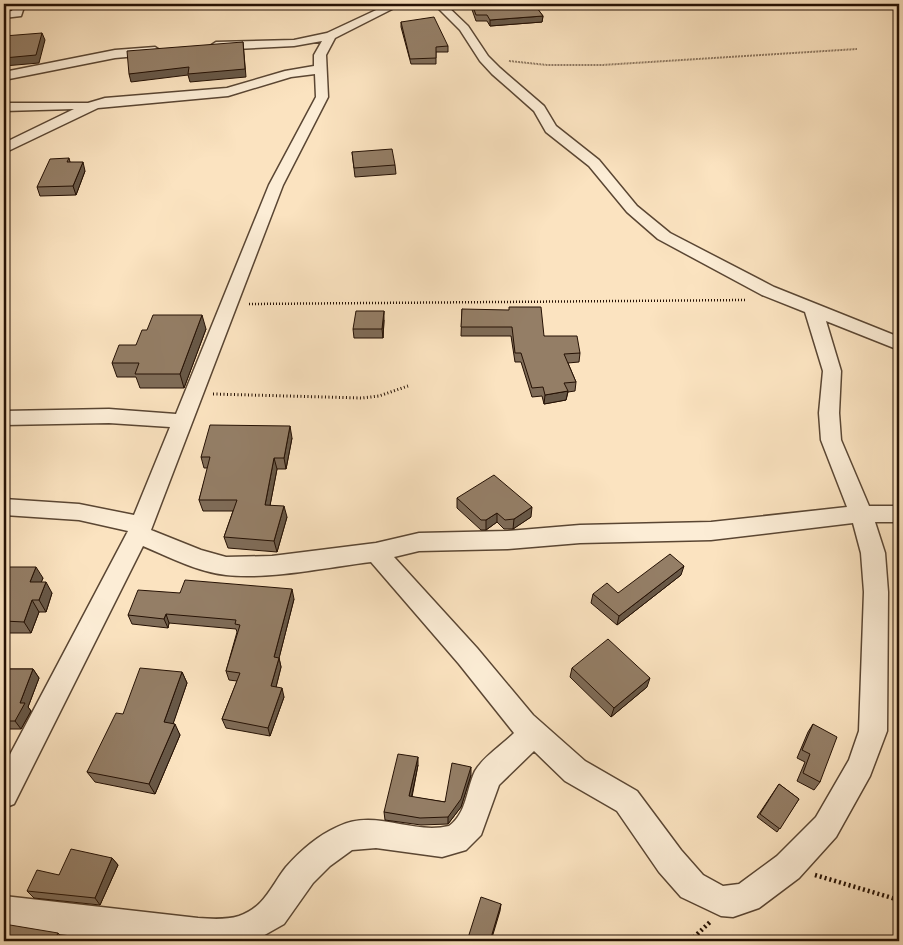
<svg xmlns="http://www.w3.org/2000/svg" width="903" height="945" font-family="'Sorts Mill Goudy',serif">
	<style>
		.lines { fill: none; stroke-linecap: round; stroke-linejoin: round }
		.minor-casing { stroke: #5a4633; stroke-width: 3 }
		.path-far3 { stroke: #251104; stroke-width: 2; stroke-dasharray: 0.5 1; stroke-linecap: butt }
		.path-far2 { stroke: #251104; stroke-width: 2.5; stroke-dasharray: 1 2; stroke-linecap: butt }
		.path-far1 { stroke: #251104; stroke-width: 3; stroke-dasharray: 1 2.5; stroke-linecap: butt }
		.path { stroke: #251104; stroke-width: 4.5; stroke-dasharray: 2 3; stroke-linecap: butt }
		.minor { fill: #fcedd6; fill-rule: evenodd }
		.wall { fill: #7f6c58; stroke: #251104 }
		.shaded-wall { fill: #685847; stroke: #251104 }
		.building { fill: #947e66; stroke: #251104 }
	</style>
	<rect width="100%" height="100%" fill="#fbe3c0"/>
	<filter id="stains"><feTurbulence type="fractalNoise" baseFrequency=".004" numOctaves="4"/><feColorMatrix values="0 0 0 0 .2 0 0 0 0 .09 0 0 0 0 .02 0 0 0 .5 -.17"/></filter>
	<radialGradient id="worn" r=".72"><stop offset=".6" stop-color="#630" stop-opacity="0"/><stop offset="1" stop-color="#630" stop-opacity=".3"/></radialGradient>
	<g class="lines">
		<defs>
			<g id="minor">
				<polygon points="15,4 25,4 21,16 4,18 4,12 12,11"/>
				<path d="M389,4H402L335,38L326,55L328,97L283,185L151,530L201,550L226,557L272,556L376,543L419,533L508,531L580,525L711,522L847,507L821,440L819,413L823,371L805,312L762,295L658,239L627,212L589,166L546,132L534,111L492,74L480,61L460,30L434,4H445L468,26L488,56L500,68L544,106L556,126L599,160L637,206L670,233L774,287L899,337V350L826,321L841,371L839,413L841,440L869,506H899V522H875L885,553L888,592L887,731L870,776L836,837L799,878L759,908L733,917L721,916L681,897L659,872L617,811L565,781L534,751L499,785L481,835L466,850L442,857L376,848L352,850L330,866L313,883L284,924L254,941H115L4,927V896L198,918C211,919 226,920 239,916C265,907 271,886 286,867C300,851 317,836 337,827C375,808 411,835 449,826C467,813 466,790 475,771C483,757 502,745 514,733L459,664L371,562C329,567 267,580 226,575C198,572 169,557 143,546L14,804L4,808V766L128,531L79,520L4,515V499L79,504L134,515L170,427L109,423L4,425V411L109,409L176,414L269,185L316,97L315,74L291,77L228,96L98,108L4,153V143L74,109L4,111V103H88L105,98L227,88L285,71L314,66V55L322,41L294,46L216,50L210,46L216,42L294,40L327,33ZM853,523L861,553L864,592L859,731L849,760L816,817L777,856L739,884L723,886L703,875L681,850L637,791L585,761L533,715L477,648L394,557L419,551L508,549L580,543L711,540Z"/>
				<polygon points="155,47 161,51 159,54 115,58 4,80 4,72 115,50"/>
			</g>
		</defs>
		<use href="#minor" class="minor-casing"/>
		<polyline class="path-far3" points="509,61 547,65 602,65 857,49"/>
		<polyline class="path-far2" points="249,304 747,300"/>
		<polyline class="path-far1" points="213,394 362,398 379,396 408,386"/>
		<g class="path">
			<polyline points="815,875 899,900"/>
			<polyline points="690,941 710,922"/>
		</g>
		<use href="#minor" class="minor"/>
	</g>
	<g class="wall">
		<polygon points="470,4 534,4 543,16 542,22 490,26 487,21 476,21"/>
		<polygon points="401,22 448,46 448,52 436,52 436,64 411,64 401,27"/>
		<polygon points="352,152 395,165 396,174 355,177"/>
		<polygon points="69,158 70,162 85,171 76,195 40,196 37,187"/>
		<polygon points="462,309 544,336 580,353 579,362 568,363 576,382 575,391 568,392 566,400 544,404 542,396 532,397 521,362 515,362 511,336 461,336"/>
		<polygon points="384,320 383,338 354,338 353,329"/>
		<polygon points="206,329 184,388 140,388 136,377 117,377 112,363 136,345"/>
		<polygon points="292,438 286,469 277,469 270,505 287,517 277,552 228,548 224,537 233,511 203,511 199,500 208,468 204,468 201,457"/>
		<polygon points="457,498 531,517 513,529 504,529 497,522 486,530 481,530 457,508"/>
		<polygon points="4,567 43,578 41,582 52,593 46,612 39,612 31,633 4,633"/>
		<polygon points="681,575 617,625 591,603 593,594 618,593"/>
		<polygon points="180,593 294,599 279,658 281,667 276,687 284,697 270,736 226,728 222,719 237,681 229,680 226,671 237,632 236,629 169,623 168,628 132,624 128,615"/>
		<polygon points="572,668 647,687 611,717 570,677"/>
		<polygon points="4,669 33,669 39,678 28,707 31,711 21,729 4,729"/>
		<polygon points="182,672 187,683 173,723 180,735 155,794 95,782 87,772 123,714"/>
		<polygon points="813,724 820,782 814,790 797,781 805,762 797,758 808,732"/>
		<polygon points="418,765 412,797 445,802 471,775 461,807 448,824 421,825 385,820 384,812"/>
		<polygon points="779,784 799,799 777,832 757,817"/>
		<polygon points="112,858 118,865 100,905 34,898 27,891 59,875"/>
	</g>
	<g class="shaded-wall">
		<polygon points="543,16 542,22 490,26 490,20"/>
		<polygon points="42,33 45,40 39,63 4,66 4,58"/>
		<polygon points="243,42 246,77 190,82 188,75 131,82 129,74"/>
		<polygon points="83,162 85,171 76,195 73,186"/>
		<polygon points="384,311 384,320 383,338 382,329"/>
		<polygon points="202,315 206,329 184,388 180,374"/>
		<polygon points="568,391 566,400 544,404 545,395"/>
		<polygon points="290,426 292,438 286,469 284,458"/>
		<polygon points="274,458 277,469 268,516 265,505"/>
		<polygon points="284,506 287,517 277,552 274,541"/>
		<polygon points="532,507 531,517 513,529 514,519"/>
		<polygon points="497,513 497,522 486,530 486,520"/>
		<polygon points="684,566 681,575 617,625 619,616"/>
		<polygon points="36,567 43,578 37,593 30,582"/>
		<polygon points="46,582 52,593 46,612 39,600"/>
		<polygon points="292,589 294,599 277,666 274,657"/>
		<polygon points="32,600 39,612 31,633 24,622"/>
		<polygon points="166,614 169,623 168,628 164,619"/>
		<polygon points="279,658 281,667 274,695 271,686"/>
		<polygon points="33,669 39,678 28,707 31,711 21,729 15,721 20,703"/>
		<polygon points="182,672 187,683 170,733 164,722"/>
		<polygon points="650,678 647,687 611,717 614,708"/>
		<polygon points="282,688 284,697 270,736 268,728"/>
		<polygon points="175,724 180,735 155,794 149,784"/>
		<polygon points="418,757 418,765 410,804 409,796"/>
		<polygon points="471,767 471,775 461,807 448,824 448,817"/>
		<polygon points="112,858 118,865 100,905 95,898"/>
		<polygon points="501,904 500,911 491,941 490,941"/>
		<polygon points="58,933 64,939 63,941 54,941"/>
	</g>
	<g class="building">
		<polygon points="472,4 534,4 543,16 490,20 487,15 476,15"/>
		<polygon points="434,17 448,46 436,47 436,58 410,59 401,22"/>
		<polygon points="42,33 36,55 4,58 4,36"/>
		<polygon points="243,42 245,69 188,74 189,67 129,74 127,51"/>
		<polygon points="392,149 395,165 354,168 352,152"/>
		<polygon points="69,158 67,162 83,162 73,186 37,187 50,159"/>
		<polygon points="509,307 541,307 544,336 577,336 580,353 564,354 576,382 564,383 568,391 545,395 543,387 532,388 521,353 515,353 512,327 461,327 462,309 509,310"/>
		<polygon points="356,311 384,311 382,329 353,329"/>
		<polygon points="153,315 202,315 180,374 135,374 139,363 112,363 119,345 136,345 142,330 147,330"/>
		<polygon points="210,425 290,426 284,458 274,458 265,505 284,506 274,541 224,537 237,500 199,500 210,457 201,457"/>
		<polygon points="494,475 532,507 514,519 505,520 497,513 486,520 481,520 457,498"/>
		<polygon points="670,554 684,566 619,616 593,594 607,583 618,593"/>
		<polygon points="4,567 36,567 30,582 46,582 39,600 32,600 24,622 4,621"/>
		<polygon points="185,580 292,589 274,657 279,658 271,686 282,688 268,728 222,719 240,673 226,671 240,625 235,624 236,620 166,614 164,619 128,615 138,590 180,593"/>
		<polygon points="608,639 650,678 614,708 572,668"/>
		<polygon points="140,668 182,672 164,722 175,724 149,784 87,772 116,713 123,714"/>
		<polygon points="4,669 33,669 20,703 25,703 15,721 4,721"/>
		<polygon points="813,724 837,737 820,782 803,773 810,754 802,750"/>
		<polygon points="398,754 418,757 409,796 445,802 452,763 471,767 461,799 448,817 420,818 384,812"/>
		<polygon points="779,784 799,799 780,829 760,814"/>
		<polygon points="71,849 112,858 95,898 27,891 37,870 59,875"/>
		<polygon points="481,897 501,904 490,941 467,941"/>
		<polygon points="4,924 58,933 54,941 4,941"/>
	</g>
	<rect width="903" height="945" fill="none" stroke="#fbe3c0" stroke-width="20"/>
	<rect x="5" y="5" width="893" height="935" fill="none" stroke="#251104" stroke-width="2.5"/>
	<rect x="10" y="10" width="883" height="925" fill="none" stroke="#251104"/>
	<rect width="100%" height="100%" filter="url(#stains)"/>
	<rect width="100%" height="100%" fill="url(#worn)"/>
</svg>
